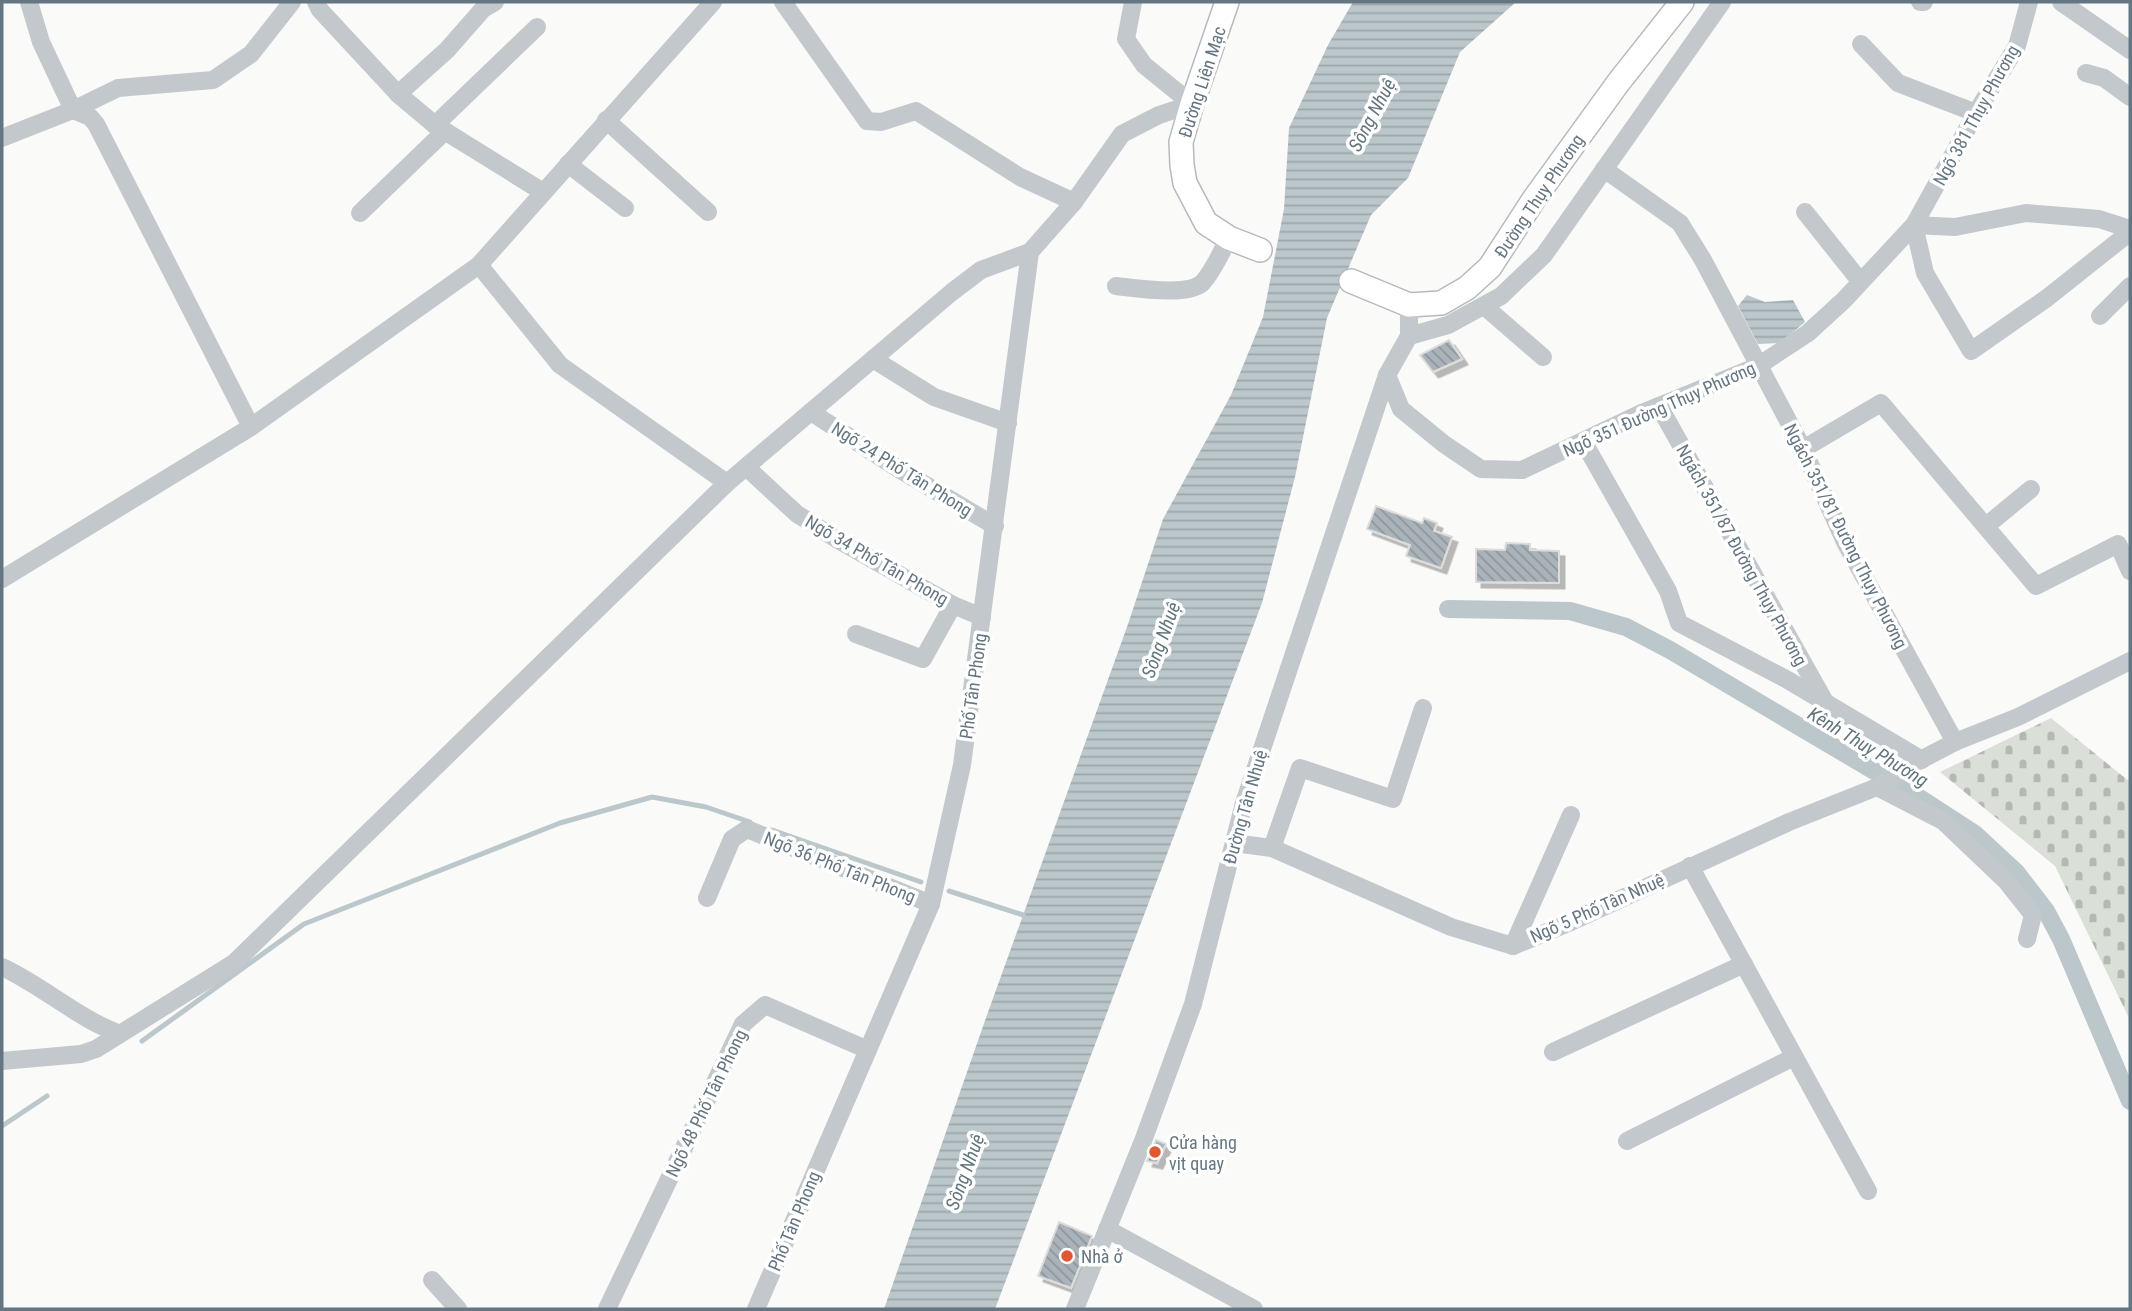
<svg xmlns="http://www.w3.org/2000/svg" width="2132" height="1311" font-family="'Roboto Condensed',sans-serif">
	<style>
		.cemetery { fill: url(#cemetery-stones) }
		.water { fill: url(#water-rules) }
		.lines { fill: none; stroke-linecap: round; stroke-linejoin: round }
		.stream { stroke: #bbc7cb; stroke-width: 5 }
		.canal { stroke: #bbc7cb; stroke-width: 18 }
		.building { fill: url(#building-back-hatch); stroke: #dcdcda; stroke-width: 2; filter: url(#shadow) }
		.major-casing { stroke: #b5babe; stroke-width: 26 }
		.minor { stroke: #c3c8cc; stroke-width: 18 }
		.major { stroke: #fff; stroke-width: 23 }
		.poi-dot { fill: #e4572e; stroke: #fff; stroke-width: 2.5 }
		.labels { text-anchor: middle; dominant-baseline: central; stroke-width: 7; stroke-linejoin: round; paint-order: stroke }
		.street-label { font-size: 18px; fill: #657683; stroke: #fff }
		.poi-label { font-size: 18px; fill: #657683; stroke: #fff; text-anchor: start }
		.water-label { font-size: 19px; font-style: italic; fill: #60757c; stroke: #fff }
	</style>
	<defs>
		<pattern id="cemetery-stones" width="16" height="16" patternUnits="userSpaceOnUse" patternTransform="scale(1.75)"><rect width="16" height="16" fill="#dadfd7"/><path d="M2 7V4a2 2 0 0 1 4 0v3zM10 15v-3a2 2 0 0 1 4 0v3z" fill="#b4b9b4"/></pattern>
		<pattern id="water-rules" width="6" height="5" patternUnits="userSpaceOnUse" patternTransform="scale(1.75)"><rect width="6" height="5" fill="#bbc7cb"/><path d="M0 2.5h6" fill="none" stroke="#9ca6aa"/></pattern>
		<pattern id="building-back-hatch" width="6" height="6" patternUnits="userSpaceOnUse" patternTransform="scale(1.75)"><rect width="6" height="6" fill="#aab3b9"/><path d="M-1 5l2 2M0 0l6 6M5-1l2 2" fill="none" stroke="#8e969c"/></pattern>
		<filter id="shadow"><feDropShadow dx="5.5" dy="5.5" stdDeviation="0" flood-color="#0004"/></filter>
	</defs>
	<rect width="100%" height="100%" fill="#fafaf8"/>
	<polygon class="cemetery" points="2051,718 2130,782 2130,1020 2055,866 1940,772"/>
	<g class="water">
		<polygon points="1353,2 1516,2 1460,52 1408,178 1371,215 1327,318 1295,477 1262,603 995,1309 884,1309 987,1015 1127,627 1163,519 1231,395 1263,317 1284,209 1289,128 1328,45"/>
		<polygon points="1747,295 1765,302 1793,300 1805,322 1780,343 1758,344 1738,306"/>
	</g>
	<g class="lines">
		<g class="stream">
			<polyline points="772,830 921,882"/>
			<polyline points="949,891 1023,915"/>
			<polyline points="142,1041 304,924 560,823 652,797 706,807 750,822"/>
			<polyline points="2,1126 47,1096"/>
		</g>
		<polyline class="canal" points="1448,609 1570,611 1626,627 1670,650 1915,795 1975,834 2016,872 2046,911 2061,939 2130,1101"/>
	</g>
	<g class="building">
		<polygon points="1449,340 1462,359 1433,372 1420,355"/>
		<polygon points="1376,506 1422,523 1424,518 1437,523 1434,531 1452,537 1441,568 1406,556 1410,545 1367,529"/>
		<polygon points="1506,543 1530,544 1530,550 1559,551 1559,583 1476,582 1476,549 1505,550"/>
		<polygon points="1156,1140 1166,1144 1157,1163 1147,1161"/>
		<polygon points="1059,1222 1092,1236 1071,1288 1038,1276"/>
	</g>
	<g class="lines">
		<defs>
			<g id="major">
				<polyline points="1227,2 1192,104 1181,142 1182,165 1185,183 1206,223 1229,238 1260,250"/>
				<polyline points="1351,281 1409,305 1441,303 1467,288 1490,267 1534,199 1618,83 1682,2"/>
			</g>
		</defs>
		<use href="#major" class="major-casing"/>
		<g class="minor">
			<polyline points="29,2 41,42 73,110 90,117 96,124 251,427"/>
			<polyline points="316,2 320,10 398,94 435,125 543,192"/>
			<polyline points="783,2 867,121 881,122 916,111 1020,177 1074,202"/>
			<polyline points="1133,2 1126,39 1144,65 1192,104"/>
			<polyline points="1920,2 1924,2"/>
			<polyline points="2029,2 2017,46 1976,113 1914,225 1925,273 1971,351 2047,298 2130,232"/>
			<polyline points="2061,2 2130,50"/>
			<polyline points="1861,44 1898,83 1976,113"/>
			<polyline points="2086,73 2104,78 2130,97"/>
			<polyline points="398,94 447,50 483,9 495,2"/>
			<polyline points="606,120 708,212"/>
			<polyline points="435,125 537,27"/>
			<polyline points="2,138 73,110 118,88 213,80 251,54 292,2"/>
			<polyline points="568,164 625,208"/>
			<polyline points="1604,169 1680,223 1703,260 1803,449 1846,544 1955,742"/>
			<polyline points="1805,212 1860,281"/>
			<polyline points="360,213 445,131"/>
			<polyline points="479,265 560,365 727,483"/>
			<path d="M1116,286C1135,288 1190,297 1203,282C1214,270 1221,252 1229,238"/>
			<polyline points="1484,306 1543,357"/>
			<polyline points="2100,316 2130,286"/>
			<polyline points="1409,336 1448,325 1501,296 1544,255 1722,2"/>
			<polyline points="873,359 934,397 1008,423"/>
			<polyline points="1387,375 1401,409 1444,444 1481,469 1522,470 1644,412 1758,366 1808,333 1844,300 1914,225 1955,227 2026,213 2099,219 2130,229"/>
			<polyline points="1659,406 1825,702"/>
			<polyline points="811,412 897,468 995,526"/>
			<polyline points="1583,441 1668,591 1679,623 1786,679 1922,760"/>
			<polyline points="1803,449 1881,403 2036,586 2118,544 2130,571"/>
			<polyline points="746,467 797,514 838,540 953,605 982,617"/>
			<polyline points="1986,526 2031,489"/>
			<polyline points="2,579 251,427 479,265 713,2"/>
			<polyline points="856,634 923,659 953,605"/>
			<polyline points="1877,787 1943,821 2006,881 2033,915 2027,939"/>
			<polyline points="1234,843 1272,848 1451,927 1513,946 1566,924 1789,822 1877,787 1913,764 1955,742 2018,717 2130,661"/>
			<polyline points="1272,848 1300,768 1393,799 1423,708"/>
			<polyline points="1690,866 1868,1191"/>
			<polyline points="707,898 732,839 747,829 931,904"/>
			<polyline points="1513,946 1571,815"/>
			<path d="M2,967C43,986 77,1018 120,1034"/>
			<polyline points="1553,1052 1744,964"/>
			<polyline points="2,1061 81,1054 96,1049 234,963 727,483 952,292 981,270 1030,252"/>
			<polyline points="1627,1141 1794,1057"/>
			<polyline points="1107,1229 1254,1309"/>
			<polyline points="432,1280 458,1309"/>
			<polyline points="607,1309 743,1024 765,1005 868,1050"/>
			<polyline points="756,1309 931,904 962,765 1030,252 1074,202 1122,134 1159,115 1192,104"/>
			<polyline points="1075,1309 1143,1141 1193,1004 1244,803 1387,375 1409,336 1409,305"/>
		</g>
		<use href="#major" class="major"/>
	</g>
	<g class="poi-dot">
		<circle cx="1155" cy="1152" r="7"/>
		<circle cx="1067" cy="1256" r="7"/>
	</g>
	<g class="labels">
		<g class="street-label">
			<text transform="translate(1202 82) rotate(-72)">Đường Liên Mạc</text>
			<text transform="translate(1976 115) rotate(-61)">Ngõ 381 Thụy Phương</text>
			<text transform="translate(1539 196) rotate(-56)">Đường Thụy Phương</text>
			<text transform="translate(1659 409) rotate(-24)">Ngõ 351 Đường Thụy Phương</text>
			<text transform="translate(902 469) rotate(32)">Ngõ 24 Phố Tân Phong</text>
			<text transform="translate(1846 536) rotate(63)">Ngách 351/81 Đường Thụy Phương</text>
			<text transform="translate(1742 555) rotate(61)">Ngách 351/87 Đường Thụy Phương</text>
			<text transform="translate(877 560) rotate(30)">Ngõ 34 Phố Tân Phong</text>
			<text transform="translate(973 686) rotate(-82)">Phố Tân Phong</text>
			<text transform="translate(1245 807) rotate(-74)">Đường Tân Nhuệ</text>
			<text transform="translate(840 867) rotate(22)">Ngõ 36 Phố Tân Phong</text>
			<text transform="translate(1597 908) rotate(-24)">Ngõ 5 Phố Tân Nhuệ</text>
			<text transform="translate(706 1103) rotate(-64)">Ngõ 48 Phố Tân Phong</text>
			<text transform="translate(794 1221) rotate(-67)">Phố Tân Phong</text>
		</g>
		<g class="poi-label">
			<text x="1169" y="1142">Cửa hàng<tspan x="1169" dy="21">vịt quay</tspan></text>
			<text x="1081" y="1256">Nhà ở</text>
		</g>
		<g class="water-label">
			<text transform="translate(1372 115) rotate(-62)">Sông Nhuệ</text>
			<text transform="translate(1161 640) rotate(-70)">Sông Nhuệ</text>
			<text transform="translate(1868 747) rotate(31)">Kênh Thuỵ Phương</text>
			<text transform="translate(965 1172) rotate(-70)">Sông Nhuệ</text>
		</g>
	</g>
	<rect width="2132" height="1311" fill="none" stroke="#657683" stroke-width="7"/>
</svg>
